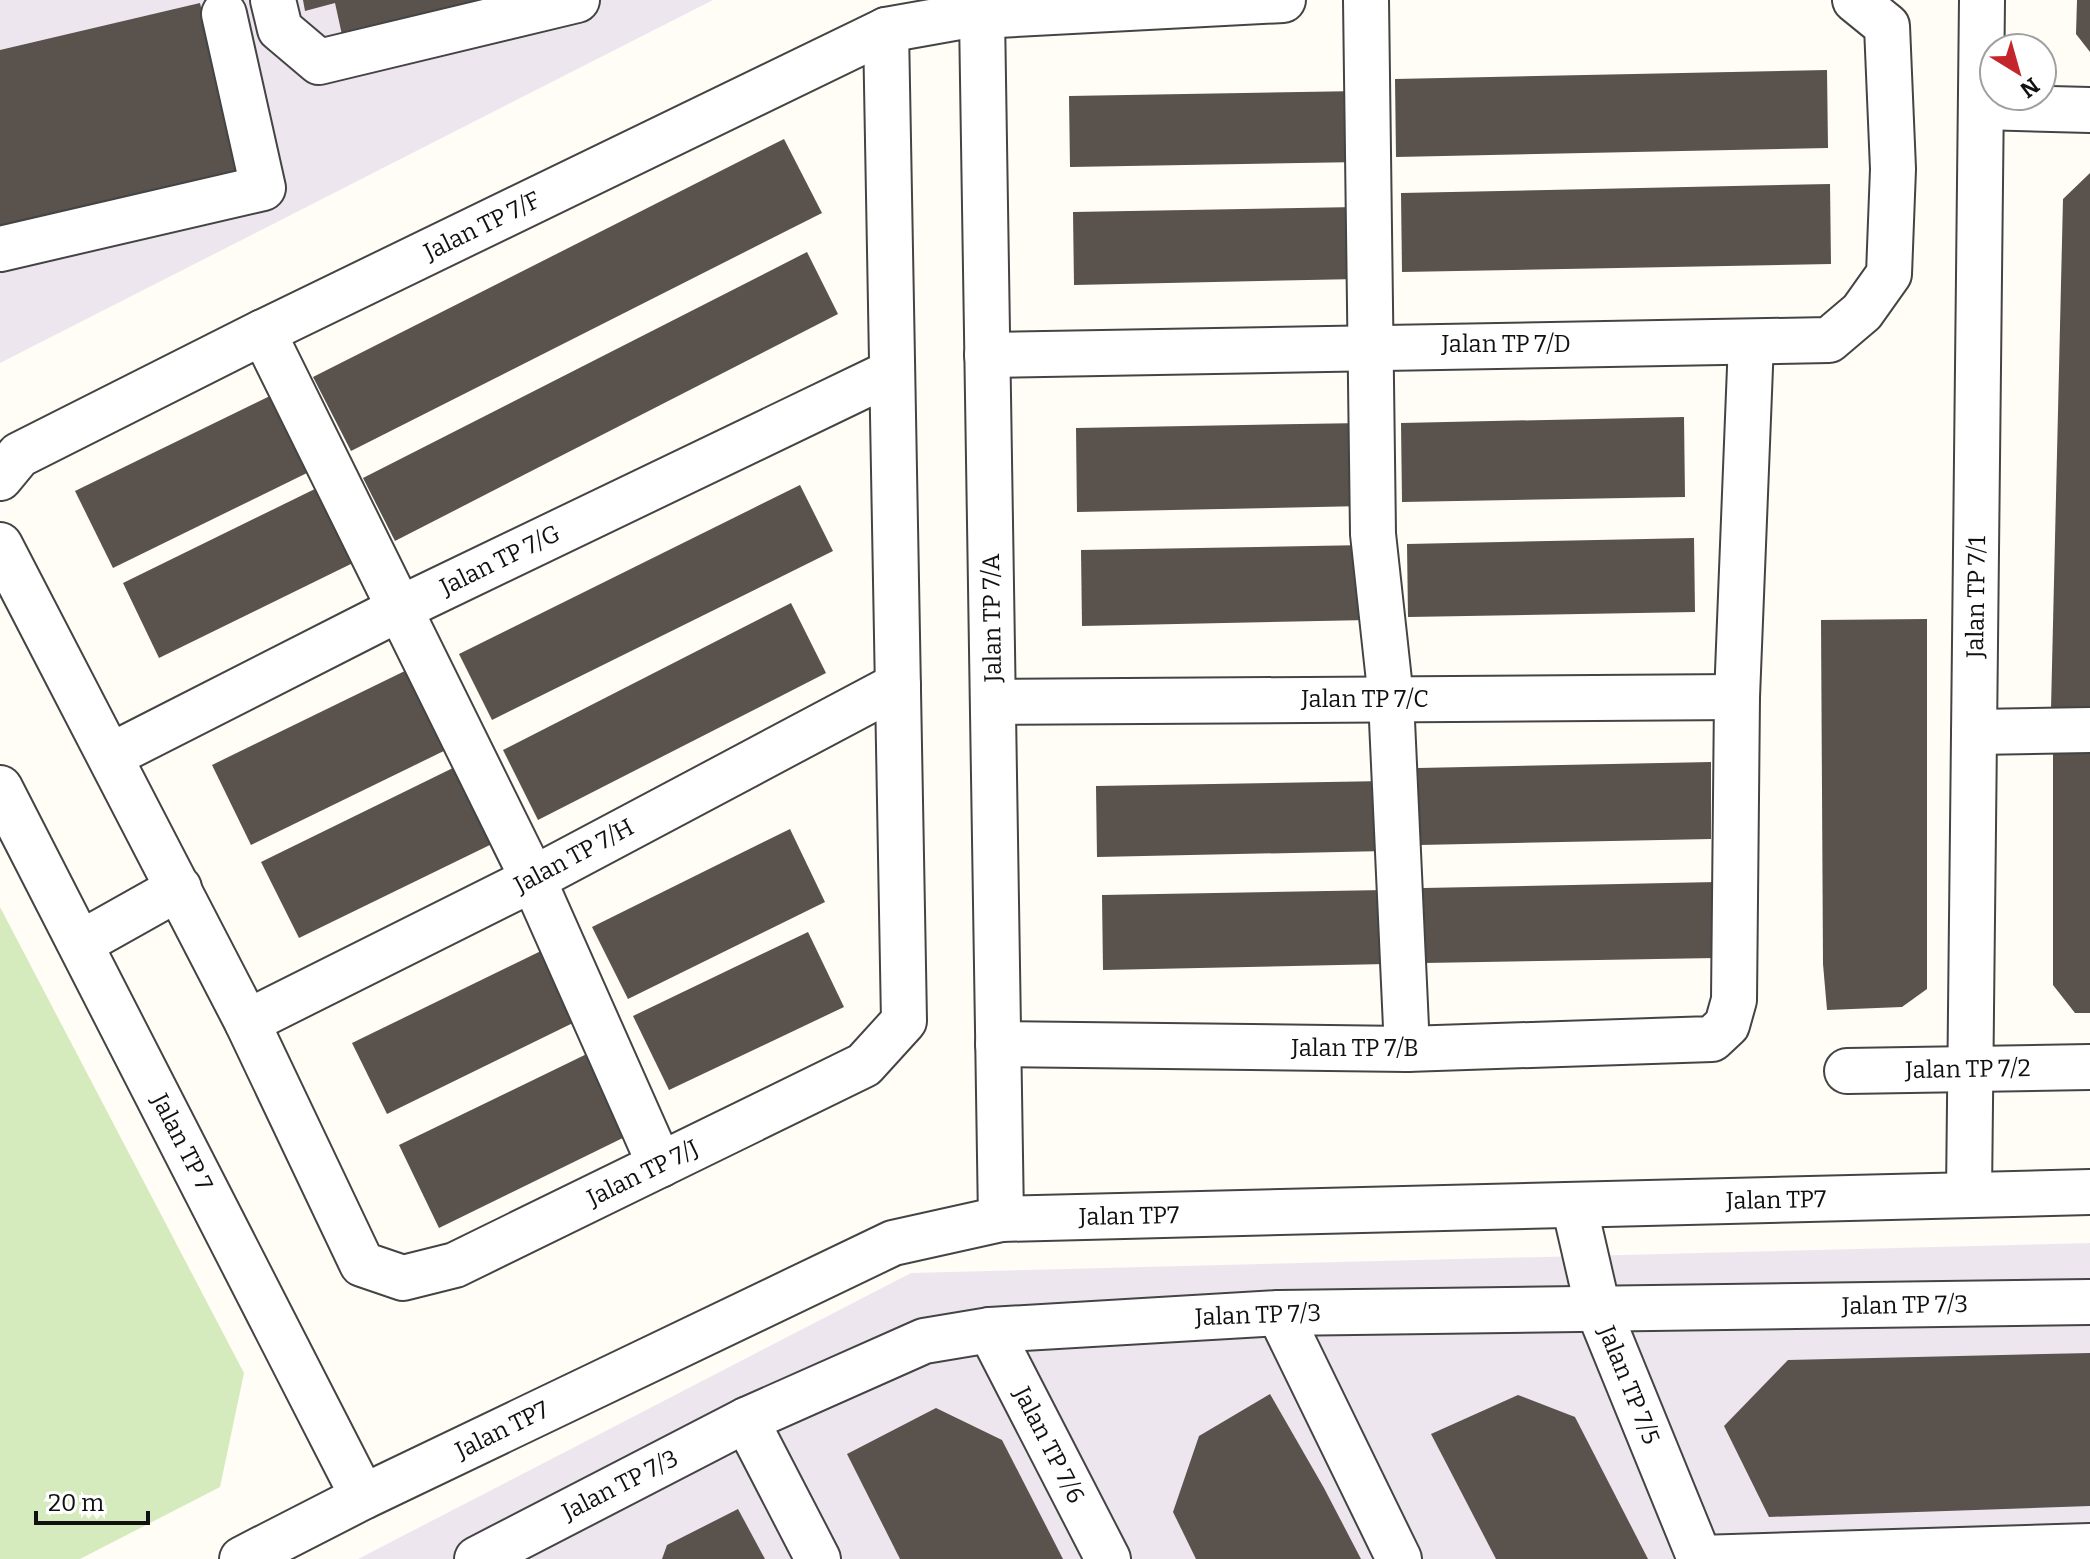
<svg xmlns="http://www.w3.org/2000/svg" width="2090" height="1559" font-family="Bitter,serif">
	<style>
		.industrial { fill: #eee6ef }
		.green { fill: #d5ebbd }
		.building { fill: #5a524d }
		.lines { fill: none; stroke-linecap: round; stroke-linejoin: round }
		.minor-casing { stroke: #444; stroke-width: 48 }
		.minor { stroke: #fff; stroke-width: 44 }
		.labels { text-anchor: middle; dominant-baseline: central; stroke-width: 8; stroke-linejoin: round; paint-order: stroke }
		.street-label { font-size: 24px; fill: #111; stroke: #fff }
	</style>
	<rect width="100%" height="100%" fill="#fffdf5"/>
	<g class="industrial">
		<polygon points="0,0 713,0 0,363"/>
		<polygon points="2090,1243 2090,1559 358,1559 911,1273"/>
	</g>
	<polygon class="green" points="0,907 244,1373 220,1487 80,1559 0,1559"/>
	<g class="building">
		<polygon points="303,0 519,0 344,44 335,3 305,11"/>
		<polygon points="2077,0 2090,0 2090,52 2076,34"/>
		<polygon points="200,3 239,174 0,238 0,50"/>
		<polygon points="1827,70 1828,148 1396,157 1395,79"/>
		<polygon points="1361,91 1362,162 1070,167 1069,96"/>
		<polygon points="784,139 822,213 351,451 313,377"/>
		<polygon points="2090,173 2090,710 2051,709 2063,199"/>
		<polygon points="1830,184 1831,264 1402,272 1401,193"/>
		<polygon points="1358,207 1358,279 1074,285 1073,212"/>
		<polygon points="807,252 838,314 395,541 363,478"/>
		<polygon points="274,394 311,471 113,568 75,491"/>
		<polygon points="1684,417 1685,497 1402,502 1401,423"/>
		<polygon points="1363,423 1364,506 1077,512 1076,428"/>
		<polygon points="323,485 359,560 159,658 123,583"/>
		<polygon points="800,485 833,551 492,720 459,654"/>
		<polygon points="1694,538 1695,612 1408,617 1407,544"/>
		<polygon points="1367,545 1368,620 1082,626 1081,550"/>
		<polygon points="791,603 826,673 538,820 503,750"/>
		<polygon points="1927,619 1927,989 1902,1007 1827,1010 1823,964 1821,620"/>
		<polygon points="413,667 452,747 251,845 212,765"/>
		<polygon points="2053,746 2090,746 2090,1013 2075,1013 2053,985"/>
		<polygon points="1711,762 1711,839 1419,845 1418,768"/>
		<polygon points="459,765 496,842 299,938 261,862"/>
		<polygon points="1386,781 1386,851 1097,857 1096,786"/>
		<polygon points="790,829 825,902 628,999 592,927"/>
		<polygon points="1716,882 1716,958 1424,963 1423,888"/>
		<polygon points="1385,890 1386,964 1103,970 1102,895"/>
		<polygon points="808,932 844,1007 669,1090 633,1016"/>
		<polygon points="543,950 577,1021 387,1114 352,1043"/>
		<polygon points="595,1050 635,1132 439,1228 399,1145"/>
		<polygon points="2090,1353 2090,1506 1769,1517 1724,1426 1788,1360"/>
		<polygon points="1270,1394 1324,1488 1361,1559 1196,1559 1173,1512 1199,1436"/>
		<polygon points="1518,1395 1575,1417 1648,1559 1496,1559 1431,1434"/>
		<polygon points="936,1408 1002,1440 1063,1559 900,1559 847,1454"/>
		<polygon points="738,1509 765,1559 662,1559 667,1545"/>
	</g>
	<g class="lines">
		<defs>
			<g id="minor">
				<polyline points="273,0 280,29 319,62 577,0"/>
				<polyline points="1366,0 1373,534 1391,699 1407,1049"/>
				<polyline points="982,16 1001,1219"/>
				<polyline points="1981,107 2090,110"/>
				<polyline points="0,249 263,188 224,14"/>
				<polyline points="263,332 533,879 660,1165"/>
				<polyline points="987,355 1829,340 1862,312 1889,274 1893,169 1887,26 1855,0"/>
				<polyline points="0,478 19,455 263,332 886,30 959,17 1283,0"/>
				<polyline points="0,545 247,1022 362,1264 403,1278 455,1265 864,1065 904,1021 886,30"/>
				<polyline points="993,702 1737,697"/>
				<polyline points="1974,732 2090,730"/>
				<polyline points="112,755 397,610 892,372"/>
				<polyline points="0,788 363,1497"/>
				<polyline points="81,943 179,888"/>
				<polyline points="247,1022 533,879 898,685"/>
				<polyline points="998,1044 1407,1049 1712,1039 1727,1025 1734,1000 1737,697 1751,342"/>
				<polyline points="1847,1071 2090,1067"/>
				<polyline points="1969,1195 1982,0"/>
				<polyline points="1574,1205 1598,1309 1700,1559"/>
				<polyline points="1279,1313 1399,1559"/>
				<polyline points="990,1330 1108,1559"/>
				<polyline points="746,1420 818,1559"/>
				<polyline points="1699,1558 2090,1546"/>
				<polyline points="242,1559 363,1497 893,1243 1001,1219 2090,1192"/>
				<polyline points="477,1559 746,1420 924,1341 990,1330 1279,1313 2090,1302"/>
			</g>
		</defs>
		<use href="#minor" class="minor-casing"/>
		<use href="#minor" class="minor"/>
	</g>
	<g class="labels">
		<g class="street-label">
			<text transform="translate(482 226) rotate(-26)">Jalan TP 7/F</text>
			<text x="1506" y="344">Jalan TP 7/D</text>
			<text transform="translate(500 560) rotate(-26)">Jalan TP 7/G</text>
			<text transform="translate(1976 597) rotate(-89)">Jalan TP 7/1</text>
			<text transform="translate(992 618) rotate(-91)">Jalan TP 7/A</text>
			<text x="1365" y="699">Jalan TP 7/C</text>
			<text transform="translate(574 856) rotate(-28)">Jalan TP 7/H</text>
			<text x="1355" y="1048">Jalan TP 7/B</text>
			<text transform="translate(1968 1069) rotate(-1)">Jalan TP 7/2</text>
			<text transform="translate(182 1142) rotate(63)">Jalan TP 7</text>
			<text transform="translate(643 1173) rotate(-26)">Jalan TP 7/J</text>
			<text transform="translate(1776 1200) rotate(-1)">Jalan TP7</text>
			<text transform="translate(1129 1216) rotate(-1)">Jalan TP7</text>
			<text transform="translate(1905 1305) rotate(-1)">Jalan TP 7/3</text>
			<text transform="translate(1258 1315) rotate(-2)">Jalan TP 7/3</text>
			<text transform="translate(1629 1385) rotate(68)">Jalan TP 7/5</text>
			<text transform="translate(502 1430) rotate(-26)">Jalan TP7</text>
			<text transform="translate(1049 1445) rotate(63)">Jalan TP 7/6</text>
			<text transform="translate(620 1485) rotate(-27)">Jalan TP 7/3</text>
		</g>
	</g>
	<g transform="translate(2018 72) rotate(143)"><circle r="38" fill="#ffffff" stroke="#a0a0a0" stroke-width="2"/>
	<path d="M0-6L14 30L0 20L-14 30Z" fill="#c4262e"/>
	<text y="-12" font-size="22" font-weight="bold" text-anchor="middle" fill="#111111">N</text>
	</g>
	<path d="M36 1511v12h112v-12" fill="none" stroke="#111111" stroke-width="4"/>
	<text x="48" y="1511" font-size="24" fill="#111111" stroke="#ffffff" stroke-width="6" paint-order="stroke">20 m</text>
</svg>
